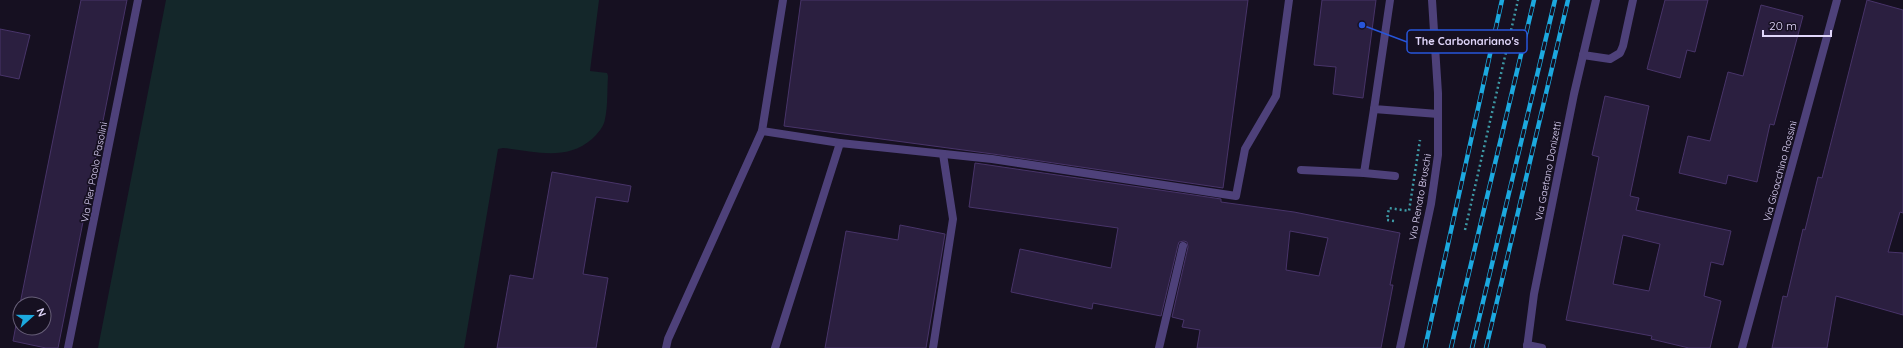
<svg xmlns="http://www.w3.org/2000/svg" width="1903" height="348" font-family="Quicksand,sans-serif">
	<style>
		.green { fill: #14272a }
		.building { fill: #2b1f40; stroke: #483469; fill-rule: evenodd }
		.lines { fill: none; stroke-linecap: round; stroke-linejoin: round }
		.path { stroke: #3e9aa6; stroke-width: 2.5; stroke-dasharray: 2 3; stroke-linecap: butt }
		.service { stroke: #4e417a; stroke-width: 8 }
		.minor { stroke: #4e417a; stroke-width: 8 }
		.rail-casing { stroke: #1ca9df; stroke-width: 4.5 }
		.rail { stroke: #161021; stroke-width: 3; stroke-dasharray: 9; stroke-linecap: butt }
		.labels { text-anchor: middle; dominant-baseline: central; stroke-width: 3.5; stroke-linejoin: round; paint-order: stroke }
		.street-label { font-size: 10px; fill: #e0d6fa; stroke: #161021 }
		.leader { fill: none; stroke: #2755da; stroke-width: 1.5 }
		.callout-dot { fill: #2755da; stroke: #161021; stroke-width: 1.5 }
		.callout { fill: #161021; stroke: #2755da; stroke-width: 1.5 }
		.callout-label { font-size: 11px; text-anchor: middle; font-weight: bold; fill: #e0d6fa }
	</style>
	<rect width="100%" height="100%" fill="#161021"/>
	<path class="green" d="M166,0H599L590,71L607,73L608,76C607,90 608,106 605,119C604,127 597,134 592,139C565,162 534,151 503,148L498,149L464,348H98Z"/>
	<g class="building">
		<polygon points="81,0 127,0 58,348 46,348 13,341 20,304 20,328 44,328 44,304 20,304"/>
		<polygon points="801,0 1248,0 1223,188 993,154 784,126"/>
		<polygon points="1322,0 1376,0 1363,98 1333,94 1336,67 1314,65"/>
		<polygon points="1665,0 1708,0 1695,52 1687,50 1680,78 1647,69"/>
		<polygon points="1867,0 1903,10 1903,213 1900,212 1888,252 1903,253 1903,315 1836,296 1827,348 1772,348 1783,296 1787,297 1803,229 1805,230 1818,177 1822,178"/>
		<polygon points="1761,5 1803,16 1774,125 1770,124 1757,182 1728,175 1726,184 1679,173 1688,136 1710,141 1728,72 1743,76"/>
		<polygon points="0,29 30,35 19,79 0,75"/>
		<path d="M1605,96L1649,106L1630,196L1639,198L1636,210L1731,231L1723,265L1711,262L1704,296L1721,301L1710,348H1689L1651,339L1652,336L1566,320L1599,157L1592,155ZM1623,235L1660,244L1649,291L1613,284Z"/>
		<path d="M975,163L1221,199V202L1294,212L1400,233L1390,285H1393L1381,348H1197L1200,330L1182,327L1184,320L1172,317L1188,247L1187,242L1184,241L1179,242L1178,245L1161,316L1093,303L1092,309L1011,292L1020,249L1111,268L1118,228L969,207ZM1290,231L1328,238L1319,276L1286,270Z"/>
		<polygon points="552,172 631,186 628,202 596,197 583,274 608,278 596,348 497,348 510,275 533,279"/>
		<polygon points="900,225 945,234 926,348 825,348 846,231 898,240"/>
	</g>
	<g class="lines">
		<g class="path">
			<polyline points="1394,221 1387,220 1389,208 1409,211 1420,140"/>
			<polyline points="1465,230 1518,0"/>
		</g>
		<g class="service">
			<polyline points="783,0 762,131 840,143"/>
			<polyline points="1390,0 1374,109 1438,114"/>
			<polyline points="1583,55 1610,59 1620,53 1623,46 1633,0"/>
			<polyline points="1301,170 1364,173 1374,109"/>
			<polyline points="1364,173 1395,176"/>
			<polyline points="666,348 668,339 762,131"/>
			<polyline points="775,348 840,143 992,159 1236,196 1245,149 1276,96 1289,0"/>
			<polyline points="933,348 953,219 943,154"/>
			<polyline points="1159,348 1183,246"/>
		</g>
		<g class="minor">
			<polyline points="1527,345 1542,348"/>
			<polyline points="68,348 138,0"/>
			<polyline points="1400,348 1431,204 1438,155 1438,93 1432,0"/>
			<polyline points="1527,348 1534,294 1574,94 1596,0"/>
			<polyline points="1742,348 1837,0"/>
		</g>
		<defs>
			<g id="rail">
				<polyline points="1425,348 1502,0"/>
				<polyline points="1451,348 1534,0"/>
				<polyline points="1472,348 1555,0"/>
				<polyline points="1486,348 1568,0"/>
			</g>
		</defs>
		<use href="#rail" class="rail-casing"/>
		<use href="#rail" class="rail"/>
	</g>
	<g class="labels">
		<g class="street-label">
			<text transform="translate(1548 171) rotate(-79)">Via Gaetano Donizetti</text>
			<text transform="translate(1780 171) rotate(-75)">Via Gioacchino Rossini</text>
			<text transform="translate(94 172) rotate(-79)">Via Pier Paolo Pasolini</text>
			<text transform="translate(1420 197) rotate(-80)">Via Renato Bruschi</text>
		</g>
	</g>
	<path class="leader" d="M1362 25L1407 42"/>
	<circle class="callout-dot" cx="1362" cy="25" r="4"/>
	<rect class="callout" x="1407" y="30" width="120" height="23" rx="4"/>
	<g class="callout-label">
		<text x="1467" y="45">The Carbonariano's</text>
	</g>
	<g transform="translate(32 316) rotate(69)"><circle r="19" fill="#161021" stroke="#675f78"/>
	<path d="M0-3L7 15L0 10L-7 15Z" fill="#1ca9df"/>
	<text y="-6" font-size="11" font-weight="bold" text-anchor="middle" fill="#e0d6fa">N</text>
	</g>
	<path d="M1763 30v6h68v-6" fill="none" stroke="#e0d6fa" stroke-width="2"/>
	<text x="1769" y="30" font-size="12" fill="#e0d6fa" stroke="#161021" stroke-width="3" paint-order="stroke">20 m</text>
</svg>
